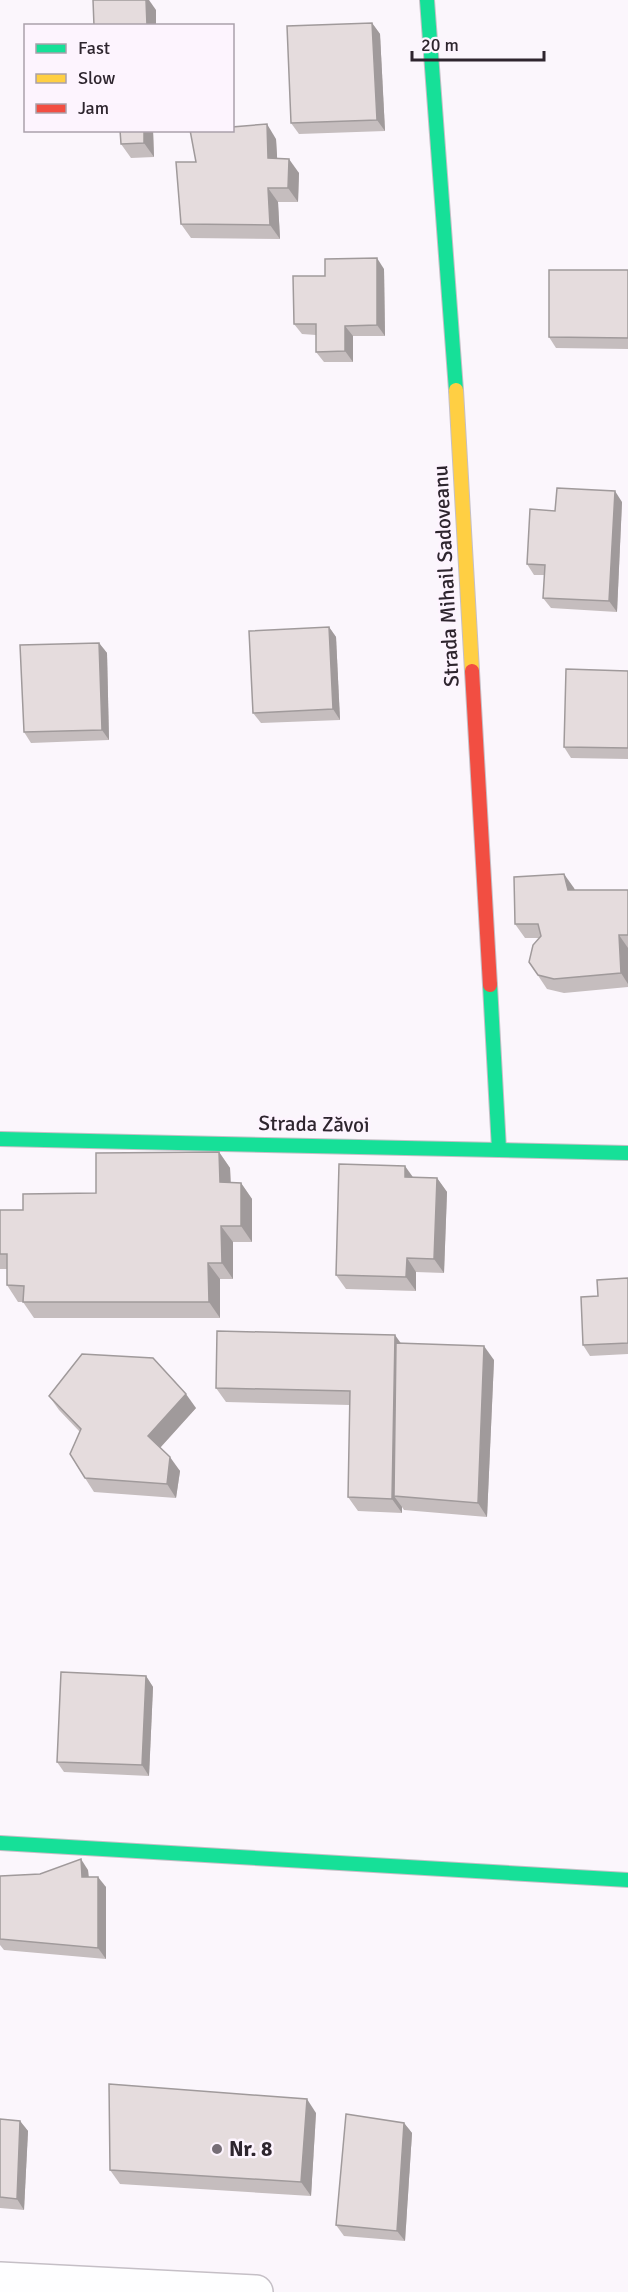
<svg xmlns="http://www.w3.org/2000/svg" width="628" height="2292" font-family="Signika,sans-serif">
	<style>
		.lines { fill: none; stroke-linecap: round; stroke-linejoin: round }
		.street-casing { stroke: #c5bfc6; stroke-width: 36 }
		.fast-casing { stroke: #c5bfc6; stroke-width: 16 }
		.slow-casing { stroke: #c5bfc6; stroke-width: 16 }
		.jam-casing { stroke: #c5bfc6; stroke-width: 16 }
		.street { stroke: #fefeff; stroke-width: 33 }
		.fast { stroke: #16e098; stroke-width: 14 }
		.slow { stroke: #ffcf43; stroke-width: 14 }
		.jam { stroke: #f24e42; stroke-width: 14 }
		.wall { fill: #c5bdbe }
		.shaded-wall { fill: #a09a9b }
		.building { fill: #e5dcdd; stroke: #a09a9b; stroke-width: 1.5 }
		.poi-dot { fill: #766e76; stroke: #fdf4fe; stroke-width: 2 }
		.labels { text-anchor: middle; dominant-baseline: central; stroke-width: 5; stroke-linejoin: round; paint-order: stroke }
		.street-label { font-size: 21px; fill: #2e252e; stroke: #fdf4fe }
		.poi-label { font-size: 21px; font-weight: bold; fill: #2e252e; stroke: #fdf4fe; text-anchor: start }
	</style>
	<rect width="100%" height="100%" fill="#fbf6fc"/>
	<g class="lines">
		<defs>
			<polyline id="street" points="0,2279 256,2292"/>
			<g id="fast">
				<polyline points="427,0 456,390"/>
				<polyline points="490,985 499,1149"/>
				<polyline points="0,1139 628,1153"/>
				<polyline points="0,1843 628,1880"/>
			</g>
			<polyline id="slow" points="456,390 472,671"/>
			<polyline id="jam" points="472,671 490,985"/>
		</defs>
		<use href="#street" class="street-casing"/>
		<use href="#fast" class="fast-casing"/>
		<use href="#slow" class="slow-casing"/>
		<use href="#jam" class="jam-casing"/>
		<use href="#street" class="street"/>
		<use href="#fast" class="fast"/>
		<use href="#slow" class="slow"/>
		<use href="#jam" class="jam"/>
	</g>
	<g class="wall">
		<polygon points="372,23 380,34 385,131 299,134 291,123"/>
		<polygon points="107,130 153,130 154,157 131,158 121,144 120,131"/>
		<polygon points="276,139 277,159 299,173 298,202 278,202 280,239 191,238 181,224 196,162"/>
		<polygon points="384,269 385,336 353,336 353,362 324,362 316,352 316,335 302,334 294,324 325,276"/>
		<polygon points="628,270 628,349 556,348 549,337"/>
		<polygon points="622,502 617,612 551,608 543,598 545,575 534,575 527,564 555,511"/>
		<polygon points="329,627 336,637 340,720 261,723 253,713"/>
		<polygon points="99,643 107,653 109,740 31,743 24,732"/>
		<polygon points="628,671 628,759 571,758 564,747"/>
		<polygon points="574,888 575,890 628,890 628,987 564,993 547,989 529,962 540,938 525,938 515,924"/>
		<polygon points="219,1152 230,1168 231,1183 241,1183 252,1199 252,1242 233,1242 233,1279 220,1279 220,1318 34,1318 23,1302 18,1302 7,1285 7,1269 0,1269 0,1210 23,1210 96,1193"/>
		<polygon points="413,1177 437,1178 447,1192 444,1273 416,1272 416,1291 346,1289 336,1275"/>
		<polygon points="628,1278 628,1354 590,1356 583,1345 598,1296"/>
		<polygon points="401,1343 494,1360 487,1517 404,1510 402,1507 402,1513 358,1511 348,1497 350,1405 226,1402 216,1388"/>
		<polygon points="49,1396 196,1408 160,1448 180,1471 176,1498 94,1492 85,1478 80,1432 59,1410"/>
		<polygon points="146,1676 153,1687 149,1776 64,1772 57,1762"/>
		<polygon points="88,1870 89,1877 106,1887 106,1959 4,1950 0,1945 0,1876 40,1874"/>
		<polygon points="316,2113 311,2196 120,2184 110,2170"/>
		<polygon points="0,2119 20,2121 28,2131 24,2210 0,2208"/>
		<polygon points="404,2123 412,2133 405,2241 344,2236 336,2225"/>
	</g>
	<g class="shaded-wall">
		<polygon points="146,0 149,0 156,10 156,26 147,26"/>
		<polygon points="372,23 380,34 385,131 377,120"/>
		<polygon points="267,124 276,139 278,172 268,158"/>
		<polygon points="144,130 153,130 154,157 144,143"/>
		<polygon points="289,159 299,173 298,202 288,188"/>
		<polygon points="268,188 278,202 280,239 270,225"/>
		<polygon points="377,258 384,269 385,336 377,325"/>
		<polygon points="345,326 353,336 353,362 345,351"/>
		<polygon points="615,491 622,502 617,612 609,601"/>
		<polygon points="329,627 336,637 340,720 333,709"/>
		<polygon points="99,643 107,653 109,740 102,730"/>
		<polygon points="564,874 574,888 578,904 568,890"/>
		<polygon points="619,935 628,948 628,984 621,973"/>
		<polygon points="219,1152 230,1168 231,1198 220,1182"/>
		<polygon points="405,1166 415,1180 405,1177"/>
		<polygon points="437,1178 447,1192 444,1273 434,1259"/>
		<polygon points="241,1183 252,1199 252,1242 241,1226"/>
		<polygon points="221,1226 233,1242 233,1279 222,1263"/>
		<polygon points="407,1258 416,1272 416,1291 406,1277"/>
		<polygon points="208,1263 220,1279 220,1318 209,1302"/>
		<polygon points="395,1335 405,1349 394,1496 402,1507 402,1513 392,1499"/>
		<polygon points="484,1346 494,1360 487,1517 478,1503"/>
		<polygon points="186,1394 196,1408 158,1450 148,1436"/>
		<polygon points="170,1457 180,1471 176,1498 167,1484"/>
		<polygon points="146,1676 153,1687 149,1776 142,1765"/>
		<polygon points="81,1859 88,1870 89,1887 82,1877"/>
		<polygon points="98,1877 106,1887 106,1959 98,1948"/>
		<polygon points="307,2099 316,2113 311,2196 301,2182"/>
		<polygon points="20,2121 28,2131 24,2210 17,2199"/>
		<polygon points="404,2123 412,2133 405,2241 397,2231"/>
	</g>
	<g class="building">
		<polygon points="93,0 146,0 147,26 94,26"/>
		<polygon points="372,23 377,120 291,123 287,26"/>
		<polygon points="267,124 268,158 289,159 288,188 268,188 270,225 181,224 176,162 196,162 190,130 232,130 232,127"/>
		<polygon points="120,130 144,130 144,143 121,144"/>
		<polygon points="377,258 377,325 345,326 345,351 316,352 316,324 294,324 293,276 325,276 325,259"/>
		<polygon points="549,270 628,270 628,338 549,337"/>
		<polygon points="557,488 615,491 609,601 543,598 545,565 527,564 530,509 555,511"/>
		<polygon points="329,627 333,709 253,713 249,631"/>
		<polygon points="99,643 102,730 24,732 20,645"/>
		<polygon points="566,669 628,671 628,748 564,747"/>
		<polygon points="564,874 568,890 628,890 628,935 619,935 621,973 554,979 538,975 529,962 533,945 541,936 538,924 515,924 514,877"/>
		<polygon points="219,1152 220,1182 241,1183 241,1226 221,1226 222,1263 208,1263 209,1302 23,1302 24,1286 7,1285 7,1254 0,1254 0,1210 23,1210 23,1194 96,1193 96,1153"/>
		<polygon points="339,1164 405,1166 405,1177 437,1178 434,1259 407,1258 406,1277 336,1275"/>
		<polygon points="628,1278 628,1343 583,1345 581,1297 598,1296 597,1280"/>
		<polygon points="217,1331 395,1335 392,1499 348,1497 350,1391 216,1388"/>
		<polygon points="396,1343 484,1346 478,1503 394,1496"/>
		<polygon points="82,1354 153,1358 186,1394 148,1436 170,1457 167,1484 85,1478 70,1454 81,1429 49,1396"/>
		<polygon points="61,1672 146,1676 142,1765 57,1762"/>
		<polygon points="81,1859 82,1877 98,1877 98,1948 0,1939 0,1876 40,1874"/>
		<polygon points="109,2084 307,2099 301,2182 110,2170"/>
		<polygon points="346,2114 404,2123 397,2231 336,2225"/>
		<polygon points="0,2119 20,2121 17,2199 0,2197"/>
	</g>
	<circle class="poi-dot" cx="217" cy="2149" r="6"/>
	<g class="labels">
		<g class="street-label">
			<text transform="translate(446 576) rotate(-93)">Strada Mihail Sadoveanu</text>
			<text transform="translate(314 1124) rotate(1)">Strada Zăvoi</text>
		</g>
		<g class="poi-label">
			<text x="229" y="2149">Nr. 8</text>
		</g>
	</g>
	<rect x="24" y="24" width="210" height="108" fill="#fdf4fe" stroke="#aaa1ab" stroke-width="1.5"/>
	<rect x="36" y="44" width="30" height="9" fill="#16e098" stroke="#aaa1ab" stroke-width="1.5"/>
	<text x="78" y="54" font-size="18" fill="#2e252e">Fast</text>
	<rect x="36" y="74" width="30" height="9" fill="#ffcf43" stroke="#aaa1ab" stroke-width="1.5"/>
	<text x="78" y="84" font-size="18" fill="#2e252e">Slow</text>
	<rect x="36" y="104" width="30" height="9" fill="#f24e42" stroke="#aaa1ab" stroke-width="1.5"/>
	<text x="78" y="114" font-size="18" fill="#2e252e">Jam</text>
	<path d="M412 51v9h132v-9" fill="none" stroke="#2e252e" stroke-width="3"/>
	<text x="421" y="51" font-size="18" fill="#2e252e" stroke="#fdf4fe" stroke-width="4.5" paint-order="stroke">20 m</text>
</svg>
